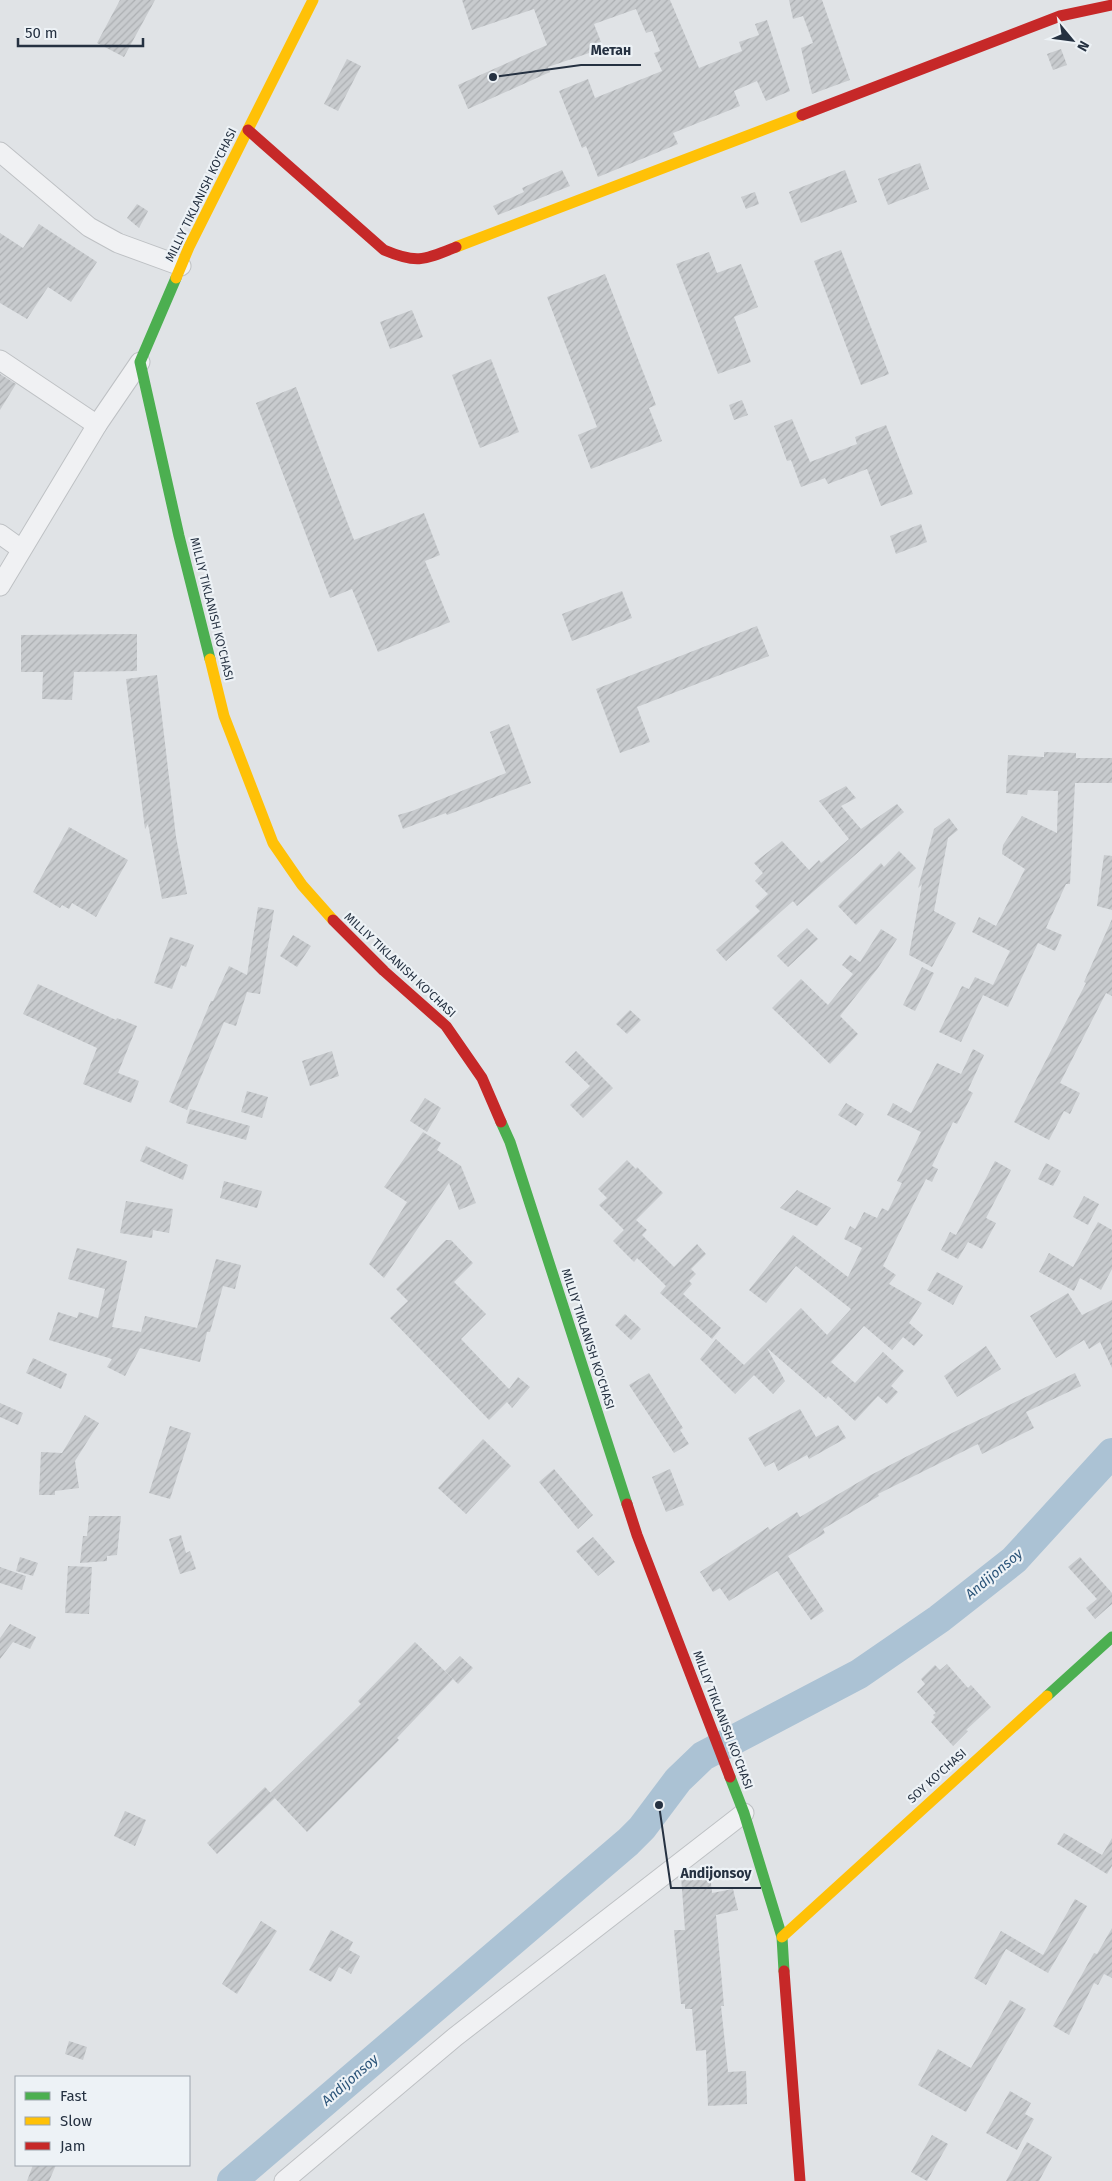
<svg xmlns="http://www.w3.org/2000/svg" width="1112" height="2181" font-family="'Fira Sans',sans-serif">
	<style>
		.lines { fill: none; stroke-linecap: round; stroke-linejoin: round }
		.river { stroke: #abc2d4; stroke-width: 30 }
		.building { fill: url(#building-hatch) }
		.street-casing { stroke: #bec1c4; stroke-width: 21 }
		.street { stroke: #f0f1f3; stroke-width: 19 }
		.fast { stroke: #4caf50; stroke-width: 11 }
		.slow { stroke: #ffc107; stroke-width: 11 }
		.jam { stroke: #c62828; stroke-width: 11 }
		.labels { text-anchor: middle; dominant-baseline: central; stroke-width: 4.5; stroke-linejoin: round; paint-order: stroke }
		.street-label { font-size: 12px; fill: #253141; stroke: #edf2f6 }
		.water-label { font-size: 14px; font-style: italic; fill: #2b5479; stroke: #edf2f6 }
		.leader { fill: none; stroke: #253141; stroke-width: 2 }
		.callout-dot { fill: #253141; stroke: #edf2f6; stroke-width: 2 }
		.callout-label { font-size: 14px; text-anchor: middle; font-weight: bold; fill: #253141; stroke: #edf2f6; stroke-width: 4.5; stroke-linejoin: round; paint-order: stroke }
	</style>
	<defs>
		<pattern id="building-hatch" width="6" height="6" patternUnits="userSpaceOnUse" patternTransform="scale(1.25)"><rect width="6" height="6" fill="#c8cbce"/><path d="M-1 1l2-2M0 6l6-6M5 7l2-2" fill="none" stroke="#acafb2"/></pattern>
	</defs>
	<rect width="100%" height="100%" fill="#e0e3e6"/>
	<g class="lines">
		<polyline class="river" points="232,2181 628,1842 642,1828 678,1780 703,1756 859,1674 939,1619 1014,1560 1112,1453"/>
	</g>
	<g class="building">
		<polygon points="120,0 155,0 124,57 97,43"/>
		<polygon points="462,0 670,0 699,68 742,51 739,42 759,35 755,24 767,20 790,91 766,101 757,81 734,91 740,106 673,133 678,144 598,177 586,146 582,148 559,91 588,79 595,98 662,71 654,53 660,51 652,31 646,33 636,9 594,24 601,42 593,45 595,51 548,67 550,72 468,109 458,85 547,45 534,9 472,30"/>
		<polygon points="789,0 822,0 850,80 812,94 801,48 813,43 803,16 793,19"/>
		<polygon points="1061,49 1067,65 1053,70 1047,54"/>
		<polygon points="347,59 361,66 338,111 324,104"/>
		<polygon points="920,163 929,189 888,205 878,179"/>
		<polygon points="562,170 570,186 498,215 493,206 524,192 522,188"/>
		<polygon points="845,170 857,202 801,223 789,192"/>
		<polygon points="755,192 759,204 746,209 741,197"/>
		<polygon points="137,204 148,211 139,228 127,218"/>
		<polygon points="39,224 97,262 71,302 48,287 27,319 0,303 0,233 23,248"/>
		<polygon points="841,250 889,374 861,385 814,261"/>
		<polygon points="709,252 717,273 741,264 758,307 734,317 751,362 718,374 676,264"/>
		<polygon points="605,274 656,405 649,408 662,441 591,469 578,435 597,427 547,297"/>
		<polygon points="412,310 423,337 390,349 380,322"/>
		<polygon points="491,359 519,432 480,448 452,375"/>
		<polygon points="0,374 16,384 0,410"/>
		<polygon points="296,387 354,540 424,513 440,555 425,561 450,622 378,652 352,589 330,598 256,403"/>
		<polygon points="742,400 748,415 734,420 729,405"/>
		<polygon points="792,419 810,462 857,444 855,437 886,425 913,494 881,506 867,469 828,484 825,478 801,487 791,460 787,461 774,426"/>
		<polygon points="921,524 927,542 896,554 890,536"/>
		<polygon points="622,591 632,618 572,641 562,614"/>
		<polygon points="757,626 769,656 637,707 650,742 620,753 596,689"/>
		<polygon points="137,634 137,671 74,672 72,700 42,699 43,672 21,672 21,635"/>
		<polygon points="157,675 176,837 187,894 162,899 148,824 145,829 126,679"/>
		<polygon points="509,724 531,783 447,815 446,813 403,829 398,815 412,811 506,773 490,732"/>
		<polygon points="1044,752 1076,753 1076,758 1112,758 1112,783 1075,783 1070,884 1066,884 1046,928 1062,935 1055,951 1038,943 1008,1007 983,995 961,1042 939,1032 962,986 969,989 975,977 993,985 1010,951 972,932 979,917 996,926 1025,869 1002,854 1003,845 1022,816 1057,833 1058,791 1028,790 1027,795 1006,793 1008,755 1044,757"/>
		<polygon points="846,786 856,798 841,806 861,829 897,804 904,812 797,906 793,901 726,961 716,950 760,911 755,906 768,894 755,881 763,873 754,863 782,841 809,870 819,860 821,863 849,839 819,801"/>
		<polygon points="949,818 958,830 948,838 934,911 956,923 932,967 909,955 922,884 918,888 934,829"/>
		<polygon points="69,827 128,860 96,917 72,903 69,909 62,905 60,908 33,892"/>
		<polygon points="899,851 916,868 856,925 838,906 881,863 884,867"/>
		<polygon points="1104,855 1112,856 1112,910 1097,906"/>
		<polygon points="258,907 274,910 260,994 247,992 236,1026 224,1022 187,1110 169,1102 211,1001 213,1001 229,966 247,975"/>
		<polygon points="1112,919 1112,996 1106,993 1060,1083 1080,1093 1070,1114 1064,1111 1049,1140 1014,1122 1086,983 1084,982"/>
		<polygon points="807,928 818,939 788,967 777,956"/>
		<polygon points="881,929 897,939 878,968 840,1016 858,1034 830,1064 772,1008 801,979 828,1005 853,974 842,965 850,955 860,962"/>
		<polygon points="293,935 311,946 297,967 280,956"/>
		<polygon points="170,937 194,945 186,967 181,965 172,989 154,983"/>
		<polygon points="922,967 934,973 915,1011 903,1005"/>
		<polygon points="38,984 116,1020 117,1018 137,1026 118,1073 139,1081 131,1103 83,1084 97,1048 23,1014"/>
		<polygon points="630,1010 641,1020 627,1034 616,1024"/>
		<polygon points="973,1049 984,1055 968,1090 973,1093 957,1124 953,1122 932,1166 938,1169 932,1182 926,1179 883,1266 896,1275 889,1284 922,1303 909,1323 923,1335 914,1346 903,1337 892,1350 864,1326 831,1362 855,1383 883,1352 904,1371 891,1386 898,1392 887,1404 878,1396 855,1421 828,1396 826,1399 767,1348 785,1381 773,1394 754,1375 735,1394 700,1359 716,1339 744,1365 801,1308 827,1335 851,1309 796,1266 766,1303 749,1290 793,1235 848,1277 862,1248 844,1239 850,1226 855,1229 864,1212 877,1218 882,1208 888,1211 902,1183 897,1181 921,1132 887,1115 893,1103 911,1113 937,1063 961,1074"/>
		<polygon points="332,1051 339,1076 310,1086 302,1061"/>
		<polygon points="576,1051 613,1088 583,1118 570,1105 590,1086 565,1062"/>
		<polygon points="247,1091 268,1097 262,1118 241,1112"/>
		<polygon points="425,1098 441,1108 427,1132 410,1121"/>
		<polygon points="846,1103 864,1114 856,1126 838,1115"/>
		<polygon points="190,1109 250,1126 246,1140 186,1123"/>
		<polygon points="423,1132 441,1143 437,1150 461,1166 476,1203 459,1210 449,1183 384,1278 369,1264 407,1202 384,1187"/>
		<polygon points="146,1146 188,1165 183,1180 140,1161"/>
		<polygon points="627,1160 636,1169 637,1167 663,1193 636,1220 647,1230 642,1235 674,1267 697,1244 706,1254 691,1269 696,1274 689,1281 692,1284 683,1294 721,1328 712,1339 660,1293 666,1286 659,1279 637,1258 634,1262 613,1241 624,1230 599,1205 607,1198 598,1189"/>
		<polygon points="995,1161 1011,1170 986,1218 996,1223 982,1249 968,1242 958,1259 941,1250 950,1232 956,1235"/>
		<polygon points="1046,1163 1061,1171 1053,1186 1038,1179"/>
		<polygon points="224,1181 262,1191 257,1208 220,1198"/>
		<polygon points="797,1190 831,1208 817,1226 780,1208"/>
		<polygon points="1084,1196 1099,1204 1088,1225 1073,1217"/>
		<polygon points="126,1201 173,1209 169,1233 153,1230 152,1238 120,1233"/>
		<polygon points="1098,1222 1112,1230 1112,1269 1101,1290 1080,1278 1074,1291 1039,1272 1049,1253 1073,1267"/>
		<polygon points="446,1240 451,1240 473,1263 454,1282 486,1314 461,1339 509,1389 518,1377 530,1387 512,1408 507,1402 489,1420 390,1318 408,1301 396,1289"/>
		<polygon points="77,1248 127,1261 112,1327 141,1332 145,1316 197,1328 216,1259 241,1265 235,1289 223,1286 210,1332 207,1332 200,1362 140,1348 125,1376 107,1367 112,1359 49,1340 58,1312 77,1318 79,1312 98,1318 105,1289 68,1279"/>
		<polygon points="937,1272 963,1286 953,1305 927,1290"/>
		<polygon points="1068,1293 1082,1315 1112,1300 1112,1368 1100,1342 1089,1349 1084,1340 1056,1358 1030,1316"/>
		<polygon points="625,1314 641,1329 631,1340 615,1325"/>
		<polygon points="986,1346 1001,1369 957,1397 944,1376"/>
		<polygon points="33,1358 67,1374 61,1389 26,1373"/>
		<polygon points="649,1373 683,1428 680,1430 689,1444 674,1453 629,1385"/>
		<polygon points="1075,1373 1081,1386 1026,1412 1034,1428 982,1454 978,1444 878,1494 879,1496 823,1529 825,1533 788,1556 824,1611 811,1620 777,1571 729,1601 720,1588 713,1592 700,1572 768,1527 770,1530 797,1512 800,1517 869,1476 952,1433"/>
		<polygon points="0,1403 23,1413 18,1425 0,1417"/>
		<polygon points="800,1409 816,1437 838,1425 846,1438 809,1459 807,1455 778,1471 774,1462 765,1467 748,1438"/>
		<polygon points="85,1415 99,1423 75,1461 79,1488 55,1491 55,1495 39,1495 41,1452 62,1453"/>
		<polygon points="170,1426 191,1433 170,1499 149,1493"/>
		<polygon points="483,1439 511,1466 466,1514 438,1488"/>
		<polygon points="554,1469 593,1515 578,1529 539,1482"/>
		<polygon points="670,1469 684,1505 666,1512 652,1477"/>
		<polygon points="89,1516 121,1516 117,1555 107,1556 107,1561 80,1563 83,1536 87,1536"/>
		<polygon points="181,1535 186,1553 190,1551 196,1569 180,1574 169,1539"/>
		<polygon points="593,1537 615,1562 598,1576 576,1551"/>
		<polygon points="20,1557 38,1563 33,1576 16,1571"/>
		<polygon points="1080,1557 1112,1593 1112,1604 1095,1619 1086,1608 1097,1599 1068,1567"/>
		<polygon points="68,1566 92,1567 89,1614 65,1613"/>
		<polygon points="0,1567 26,1576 22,1590 0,1583"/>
		<polygon points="10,1624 36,1637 30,1649 13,1642 0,1659 0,1638"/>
		<polygon points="415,1642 453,1679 397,1738 399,1740 307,1832 270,1793 361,1704 358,1701"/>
		<polygon points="460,1656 473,1668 458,1684 445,1671"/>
		<polygon points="947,1664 968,1688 971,1685 991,1707 966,1730 968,1731 953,1746 931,1722 935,1717 933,1715 936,1713 917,1692 925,1684 921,1679 935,1665 940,1670"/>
		<polygon points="265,1787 275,1798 217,1854 207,1843"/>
		<polygon points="125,1811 146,1820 135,1846 114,1836"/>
		<polygon points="1064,1833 1102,1855 1112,1838 1112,1866 1107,1874 1057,1844"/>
		<polygon points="710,1873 712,1893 733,1889 738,1910 716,1915 724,2006 721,2006 728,2072 746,2071 747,2104 708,2106 706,2050 696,2051 692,2009 685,2009 685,2004 681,2004 674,1930 685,1930 681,1876"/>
		<polygon points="1075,1899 1087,1906 1048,1973 1006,1949 986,1985 974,1978 1001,1931 1043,1955"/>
		<polygon points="261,1921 277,1931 237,1994 222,1984"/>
		<polygon points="1112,1928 1112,1978 1104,1974 1098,1985 1094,1983 1069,2035 1053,2026 1094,1953 1097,1954"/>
		<polygon points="331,1930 353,1942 349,1950 360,1956 351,1974 339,1967 331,1982 309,1970"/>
		<polygon points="1010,2000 1026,2009 966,2112 918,2085 938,2049 971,2068"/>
		<polygon points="69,2041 87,2047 83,2060 65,2054"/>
		<polygon points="1010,2091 1031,2103 1025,2114 1034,2119 1017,2150 986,2133"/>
		<polygon points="932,2135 948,2144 927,2181 911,2172"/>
		<polygon points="1027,2142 1052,2157 1039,2181 1006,2181"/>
		<polygon points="33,2165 56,2165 49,2181 27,2181"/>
	</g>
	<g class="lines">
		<defs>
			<g id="street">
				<polyline points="0,152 89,227 118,243 181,266"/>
				<polyline points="0,360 97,425"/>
				<polyline points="0,534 21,549"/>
				<polyline points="0,586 97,425 140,362"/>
				<polyline points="284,2181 455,2037 744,1813"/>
			</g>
		</defs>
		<use href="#street" class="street-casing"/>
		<use href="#street" class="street"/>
		<g class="fast">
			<polyline points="176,278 140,362 179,536 210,659"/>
			<polyline points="501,1122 510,1142 627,1504"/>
			<polyline points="1047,1696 1112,1637"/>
			<polyline points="730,1777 744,1813 782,1937 784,1971"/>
		</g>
		<g class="slow">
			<polyline points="456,247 802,115"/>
			<polyline points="176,278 189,247 313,0"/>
			<polyline points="210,659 224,716 273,843 302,885 333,920"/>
			<polyline points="782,1937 1047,1696"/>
		</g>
		<g class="jam">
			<polyline points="802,115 1060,16 1112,5"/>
			<path d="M248,130L384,250C417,264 424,260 456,247"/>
			<polyline points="333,920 384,971 446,1026 482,1078 501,1122"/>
			<polyline points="627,1504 637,1535 730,1777"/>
			<polyline points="784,1971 800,2181"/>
		</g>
	</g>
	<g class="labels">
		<g class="street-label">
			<text transform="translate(201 195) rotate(-64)">MILLIY TIKLANISH KO'CHASI</text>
			<text transform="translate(212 609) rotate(76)">MILLIY TIKLANISH KO'CHASI</text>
			<text transform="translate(400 965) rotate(43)">MILLIY TIKLANISH KO'CHASI</text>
			<text transform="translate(588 1339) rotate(72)">MILLIY TIKLANISH KO'CHASI</text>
			<text transform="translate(723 1720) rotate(69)">MILLIY TIKLANISH KO'CHASI</text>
			<text transform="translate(937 1776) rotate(-42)">SOY KO'CHASI</text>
		</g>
		<g class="water-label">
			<text transform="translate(994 1574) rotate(-40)">Andijonsoy</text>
			<text transform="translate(350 2080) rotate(-41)">Andijonsoy</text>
		</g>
	</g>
	<path class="leader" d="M493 77L581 65H641M659 1805L671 1888H761"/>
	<g class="callout-dot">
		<circle cx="493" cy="77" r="5"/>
		<circle cx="659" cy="1805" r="5"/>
	</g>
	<g class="callout-label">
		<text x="611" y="55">Метан</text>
		<text x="716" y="1878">Andijonsoy</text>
	</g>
	<rect x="15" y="2076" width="175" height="90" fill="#edf2f6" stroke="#9da5ae"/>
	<rect x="25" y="2092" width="25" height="8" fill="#4caf50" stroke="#9da5ae"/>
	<text x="60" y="2101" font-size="15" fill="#253141">Fast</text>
	<rect x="25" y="2117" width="25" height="8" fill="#ffc107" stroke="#9da5ae"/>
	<text x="60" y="2126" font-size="15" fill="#253141">Slow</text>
	<rect x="25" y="2142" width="25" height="8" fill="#c62828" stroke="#9da5ae"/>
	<text x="60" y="2151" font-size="15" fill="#253141">Jam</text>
	<g transform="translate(1072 40) rotate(119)" stroke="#edf2f6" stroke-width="4" paint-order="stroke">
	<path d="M0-4L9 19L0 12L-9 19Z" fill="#253141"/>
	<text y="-8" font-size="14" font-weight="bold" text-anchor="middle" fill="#253141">N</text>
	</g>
	<path d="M18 38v8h125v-8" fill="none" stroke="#253141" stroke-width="2.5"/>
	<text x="25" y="38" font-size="15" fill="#253141" stroke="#edf2f6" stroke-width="4" paint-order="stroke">50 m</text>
</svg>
